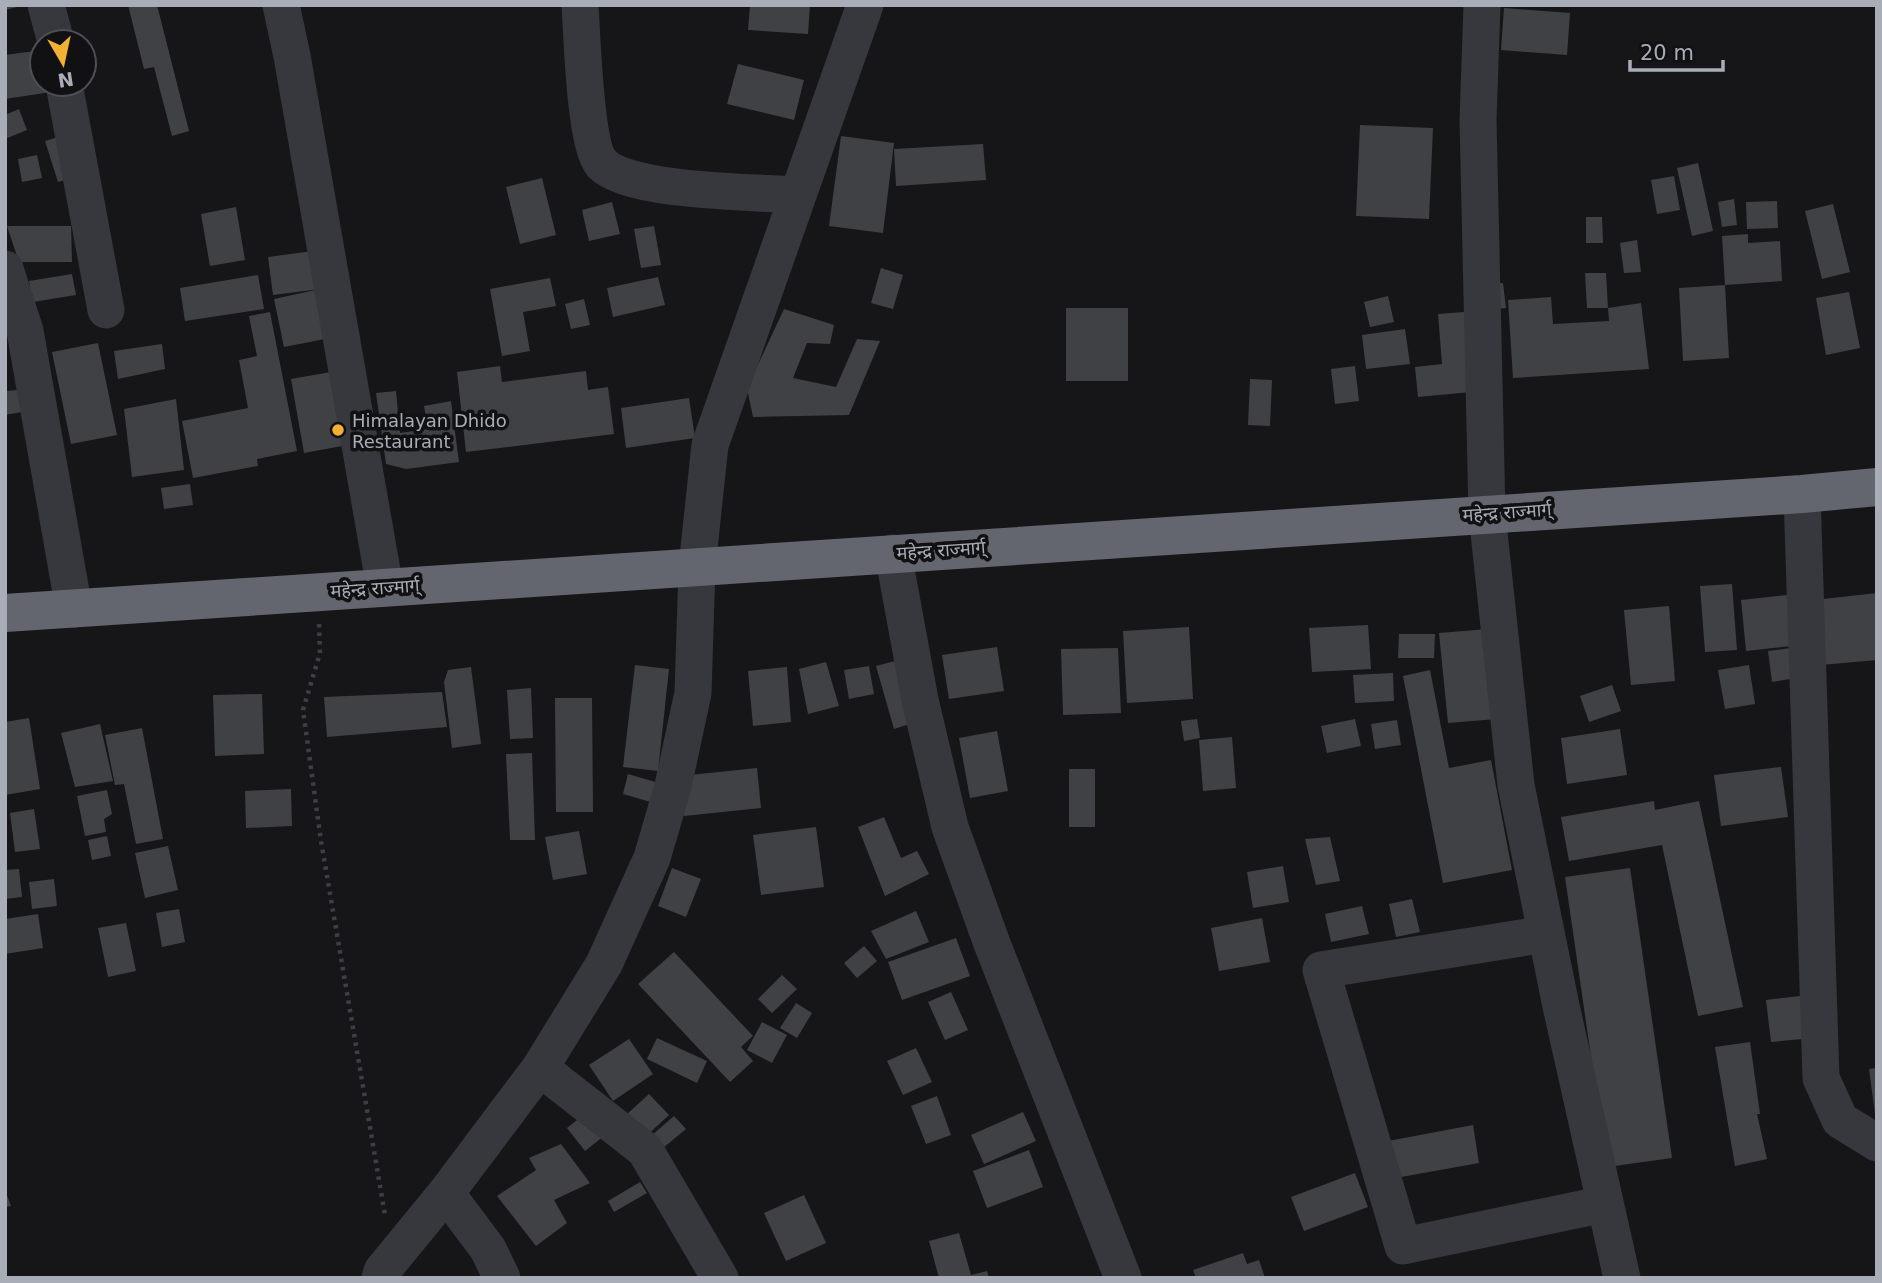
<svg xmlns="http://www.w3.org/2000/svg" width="1882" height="1283" font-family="'DejaVu Sans','Noto Sans Devanagari',sans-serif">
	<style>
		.building { fill: #404145 }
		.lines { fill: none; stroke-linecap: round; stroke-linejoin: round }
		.path { stroke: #3d3f44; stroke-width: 4.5; stroke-dasharray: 3.5 5; stroke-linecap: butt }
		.street { stroke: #37383d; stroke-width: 37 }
		.highway { stroke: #63666e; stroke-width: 38 }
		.poi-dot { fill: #f2b134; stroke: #111113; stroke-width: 2.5 }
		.labels { text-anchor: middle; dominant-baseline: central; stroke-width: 7; stroke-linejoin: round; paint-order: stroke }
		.poi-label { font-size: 18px; fill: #a8adb8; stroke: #111113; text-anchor: start }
		.street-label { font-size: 18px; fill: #a8adb8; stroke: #111113 }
	</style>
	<rect width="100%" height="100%" fill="#161618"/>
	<g class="building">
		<polygon points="5,5 21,5 21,6 5,10"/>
		<polygon points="128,5 157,5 189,131 172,136 154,67 144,69"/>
		<polygon points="750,5 810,5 808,34 748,30"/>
		<polygon points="1504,8 1570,13 1567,55 1501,50"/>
		<polygon points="42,50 42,84 49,84 51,92 5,99 5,55"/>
		<polygon points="738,64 804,80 794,120 727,104"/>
		<polygon points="19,109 27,130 5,139 5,115"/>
		<polygon points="1360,125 1433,128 1429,219 1356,216"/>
		<polygon points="62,136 75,177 58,182 45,141"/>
		<polygon points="841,136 894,143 883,233 829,226"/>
		<polygon points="983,144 986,180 896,186 894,149"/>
		<polygon points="37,155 42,178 22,182 18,159"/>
		<polygon points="1698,163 1713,231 1692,236 1677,168"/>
		<polygon points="1674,176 1680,210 1657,214 1651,180"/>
		<polygon points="542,178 556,235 520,244 506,187"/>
		<polygon points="1734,199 1737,225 1722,227 1718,202"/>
		<polygon points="1777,201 1778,228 1747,229 1746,202"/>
		<polygon points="612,202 620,234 589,241 582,210"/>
		<polygon points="1833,204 1850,272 1822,279 1805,211"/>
		<polygon points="236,207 245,260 210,266 201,214"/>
		<polygon points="1586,217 1602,217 1603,243 1586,243"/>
		<polygon points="7,226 71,226 72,262 19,262"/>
		<polygon points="654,226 661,265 641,268 634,229"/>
		<polygon points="1748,234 1748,243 1780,241 1782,281 1725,285 1729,358 1683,361 1679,288 1725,285 1722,236"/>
		<polygon points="1637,240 1641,272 1624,273 1620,243"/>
		<polygon points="320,250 335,337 284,347 274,299 320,289 273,295 268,257"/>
		<polygon points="881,268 903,275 893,309 871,303"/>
		<polygon points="1585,273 1606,273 1608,308 1587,308"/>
		<polygon points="72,274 76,295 33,302 29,281"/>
		<polygon points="258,275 264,309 185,321 180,288"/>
		<polygon points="658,277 665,305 613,317 607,288"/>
		<polygon points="550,278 556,306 523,312 530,351 502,356 490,289"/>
		<polygon points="1503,283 1506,308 1485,310 1482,284"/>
		<polygon points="1849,292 1860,348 1826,355 1816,298"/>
		<polygon points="1388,296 1394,322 1370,327 1364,302"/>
		<polygon points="1551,297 1553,324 1609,321 1608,308 1641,303 1649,369 1513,378 1508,300"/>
		<polygon points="584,299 590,325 571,329 565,304"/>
		<rect x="1066" y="308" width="62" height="73"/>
		<polygon points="784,309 834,325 830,344 807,343 793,378 836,387 857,339 880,341 849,415 753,417 747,388"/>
		<polygon points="270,312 297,451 257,459 258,466 193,478 182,421 248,408 239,360 257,356 249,316"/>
		<polygon points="1464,312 1471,392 1418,397 1415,367 1442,364 1438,314"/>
		<polygon points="1405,329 1410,364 1366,369 1362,335"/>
		<polygon points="98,343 117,435 71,444 52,352"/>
		<polygon points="162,344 165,369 118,379 114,351"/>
		<polygon points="500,366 502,382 586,371 588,390 608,387 614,434 466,452 457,372"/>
		<polygon points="1355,366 1359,401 1335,404 1331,369"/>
		<polygon points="348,369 358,443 304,453 291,379"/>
		<polygon points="1250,379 1272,380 1270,426 1248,425"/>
		<polygon points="19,390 22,412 5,415 5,391"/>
		<polygon points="396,391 400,433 428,429 424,406 451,401 459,462 406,469 386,464 376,393"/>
		<polygon points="689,398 695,438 626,448 621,408"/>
		<polygon points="176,399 184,470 132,477 124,409"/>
		<polygon points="190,484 193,505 164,509 161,488"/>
		<polygon points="1732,584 1737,650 1705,652 1700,586"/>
		<polygon points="1877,593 1877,660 1821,665 1814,600"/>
		<polygon points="1796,594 1801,645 1746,651 1741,600"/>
		<polygon points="1669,606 1675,681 1631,685 1624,610"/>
		<polygon points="1368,625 1371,669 1312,672 1309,628"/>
		<polygon points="1189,627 1193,699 1127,703 1123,631"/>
		<polygon points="1488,629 1497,719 1448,723 1439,633"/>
		<polygon points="1399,634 1435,634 1434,658 1398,658"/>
		<polygon points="997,647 1004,691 949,699 942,655"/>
		<polygon points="1798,647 1802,677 1772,682 1768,651"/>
		<polygon points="1118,648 1121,713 1063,715 1061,649"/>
		<polygon points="899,660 916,722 894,729 876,666"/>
		<polygon points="826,662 839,706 808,714 799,669"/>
		<polygon points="635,665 669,669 658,771 623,767"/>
		<polygon points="1749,665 1755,704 1725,709 1718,670"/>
		<polygon points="869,666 874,694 849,699 844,670"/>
		<polygon points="471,667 481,744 452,748 444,682 448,670"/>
		<polygon points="787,667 791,722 753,726 748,671"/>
		<polygon points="1430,670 1449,768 1491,760 1512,870 1443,883 1403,676"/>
		<polygon points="1393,673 1394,701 1355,703 1353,675"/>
		<polygon points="1612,685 1621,711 1589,722 1580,696"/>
		<polygon points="531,688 533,738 510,739 507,690"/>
		<polygon points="442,692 447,727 327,737 324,697"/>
		<polygon points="262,694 264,754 215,756 213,695"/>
		<polygon points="555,698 592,698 593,812 556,812"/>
		<polygon points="29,718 40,789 5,795 5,722"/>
		<polygon points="1197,719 1200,738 1184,741 1181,721"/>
		<polygon points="1355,719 1361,746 1327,753 1321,726"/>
		<polygon points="1397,720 1401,745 1375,749 1371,724"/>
		<polygon points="100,724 113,781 75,787 61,733"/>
		<polygon points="142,728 163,839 136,844 124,784 115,785 105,735"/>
		<polygon points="1620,729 1627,775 1567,784 1561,738"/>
		<polygon points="997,731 1008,791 970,798 959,738"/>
		<polygon points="1232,737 1236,788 1203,791 1199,740"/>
		<polygon points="532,753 535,840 510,840 506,754"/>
		<polygon points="1781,767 1788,817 1721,826 1714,775"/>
		<polygon points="757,768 761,808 684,816 680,776"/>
		<rect x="1069" y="769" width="26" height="58"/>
		<polygon points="628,774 659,783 654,803 623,794"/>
		<polygon points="291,789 292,826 246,828 245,791"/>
		<polygon points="107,790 112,814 104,819 106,832 85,836 77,796"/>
		<polygon points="1654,801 1655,810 1699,801 1743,1007 1698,1016 1662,845 1569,861 1561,817"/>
		<polygon points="34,809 40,849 15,852 10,813"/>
		<polygon points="884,817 901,858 917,851 929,874 885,896 858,827"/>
		<polygon points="816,827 824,887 761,895 753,835"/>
		<polygon points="579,831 587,874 553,880 545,837"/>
		<polygon points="107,836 111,856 92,860 88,840"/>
		<polygon points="1330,837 1340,881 1316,885 1305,839"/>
		<polygon points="168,846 178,890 145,898 135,853"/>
		<polygon points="1283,866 1289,902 1253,908 1247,872"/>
		<polygon points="672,868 701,879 686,917 658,906"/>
		<polygon points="1630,868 1672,1158 1607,1167 1565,877"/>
		<polygon points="19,869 22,897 5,899 5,870"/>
		<polygon points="54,879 57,906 32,909 29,882"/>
		<polygon points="1412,899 1420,932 1396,937 1389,904"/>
		<polygon points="1362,906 1369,934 1331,942 1325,914"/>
		<polygon points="179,909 185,942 162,947 156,913"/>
		<polygon points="916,911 929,942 886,959 871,931"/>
		<polygon points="38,914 43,948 5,954 5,919"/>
		<polygon points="1262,918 1270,962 1219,971 1211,928"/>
		<polygon points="126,923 136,971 108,977 98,928"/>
		<polygon points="956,938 970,976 902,1000 888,962"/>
		<polygon points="864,946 877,961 857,978 844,963"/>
		<polygon points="674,952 753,1036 741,1047 753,1061 730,1082 638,984"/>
		<polygon points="782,975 797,989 772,1013 758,999"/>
		<polygon points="951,992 968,1030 945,1040 928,1002"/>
		<polygon points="1809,995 1813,1038 1771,1042 1766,1000"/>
		<polygon points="796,1003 812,1013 797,1038 780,1028"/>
		<polygon points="762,1022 787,1035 772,1063 747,1050"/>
		<polygon points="657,1038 707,1061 697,1083 647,1059"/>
		<polygon points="629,1039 653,1074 613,1101 589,1065"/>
		<polygon points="1750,1042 1760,1114 1757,1114 1767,1159 1735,1166 1715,1047"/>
		<polygon points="916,1048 932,1082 903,1095 887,1061"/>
		<polygon points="1877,1068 1877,1114 1875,1114 1869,1069"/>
		<polygon points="649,1094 669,1115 644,1138 625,1116"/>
		<polygon points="937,1096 951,1135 926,1144 911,1106"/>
		<polygon points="591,1109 609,1132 585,1151 567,1128"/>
		<polygon points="1023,1112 1036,1141 984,1164 971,1135"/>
		<polygon points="674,1116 686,1129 663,1148 651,1136"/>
		<polygon points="1473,1125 1479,1163 1390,1179 1383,1142"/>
		<polygon points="561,1144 590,1183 554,1200 567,1223 536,1246 497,1196 536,1170 529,1158"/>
		<polygon points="1029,1150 1043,1187 987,1208 973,1171"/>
		<polygon points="1355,1173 1368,1207 1304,1231 1291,1197"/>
		<polygon points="640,1182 647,1193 614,1212 608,1201"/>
		<polygon points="5,1190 11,1206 5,1207"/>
		<polygon points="804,1195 826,1243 786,1261 764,1213"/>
		<polygon points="959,1233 971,1275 987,1271 989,1278 939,1278 929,1241"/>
		<polygon points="1243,1253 1247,1264 1259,1260 1265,1278 1196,1278 1193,1270"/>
	</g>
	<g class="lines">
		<polyline class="path" points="319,624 320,653 303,710 321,841 385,1215"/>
		<g class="street">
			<polyline points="46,5 56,42"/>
			<polyline points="281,5 292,56 385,588"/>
			<path d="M580,5C582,35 585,146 602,164C628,192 756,192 796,195"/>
			<polyline points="1482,5 1478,120 1487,514 1516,785 1561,1006 1622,1278"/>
			<polyline points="64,84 106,310"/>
			<polyline points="5,269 25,331 74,609"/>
			<polyline points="1802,494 1821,1078 1840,1120 1877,1143"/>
			<polyline points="893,553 920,700 950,827 991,941 1123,1278"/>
			<polyline points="1546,934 1321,970 1403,1246 1605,1204"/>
			<polyline points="540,1068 645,1150 720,1278"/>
			<polyline points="446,1193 488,1249 502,1278"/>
			<polyline points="380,1278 382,1271 446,1193 540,1068 604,964 652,858 673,786 693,693 697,567 710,445 865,5"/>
		</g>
		<polyline class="highway" points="5,613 1802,494 1877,487"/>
	</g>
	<circle class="poi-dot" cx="338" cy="430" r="7"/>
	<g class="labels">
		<g class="poi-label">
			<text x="352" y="420">Himalayan Dhido<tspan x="352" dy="21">Restaurant</tspan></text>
		</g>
		<g class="street-label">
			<text transform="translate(1507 512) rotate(-4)">महेन्द्र राज्मार्ग्</text>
			<text transform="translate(941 550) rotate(-4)">महेन्द्र राज्मार्ग्</text>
			<text transform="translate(375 588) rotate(-4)">महेन्द्र राज्मार्ग्</text>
		</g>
	</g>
	<rect width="1882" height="1283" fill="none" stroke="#a8adb8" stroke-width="14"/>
	<g transform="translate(63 63) rotate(171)"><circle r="33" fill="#111113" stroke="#4d4f55" stroke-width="2"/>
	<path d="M0-5L12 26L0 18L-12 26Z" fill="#f2b134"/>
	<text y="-10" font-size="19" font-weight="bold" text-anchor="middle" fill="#a8adb8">N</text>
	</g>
	<path d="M1630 60v10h93v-10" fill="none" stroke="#a8adb8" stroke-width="3.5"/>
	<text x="1640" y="60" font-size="21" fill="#a8adb8" stroke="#111113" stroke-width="5" paint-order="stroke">20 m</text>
</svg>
